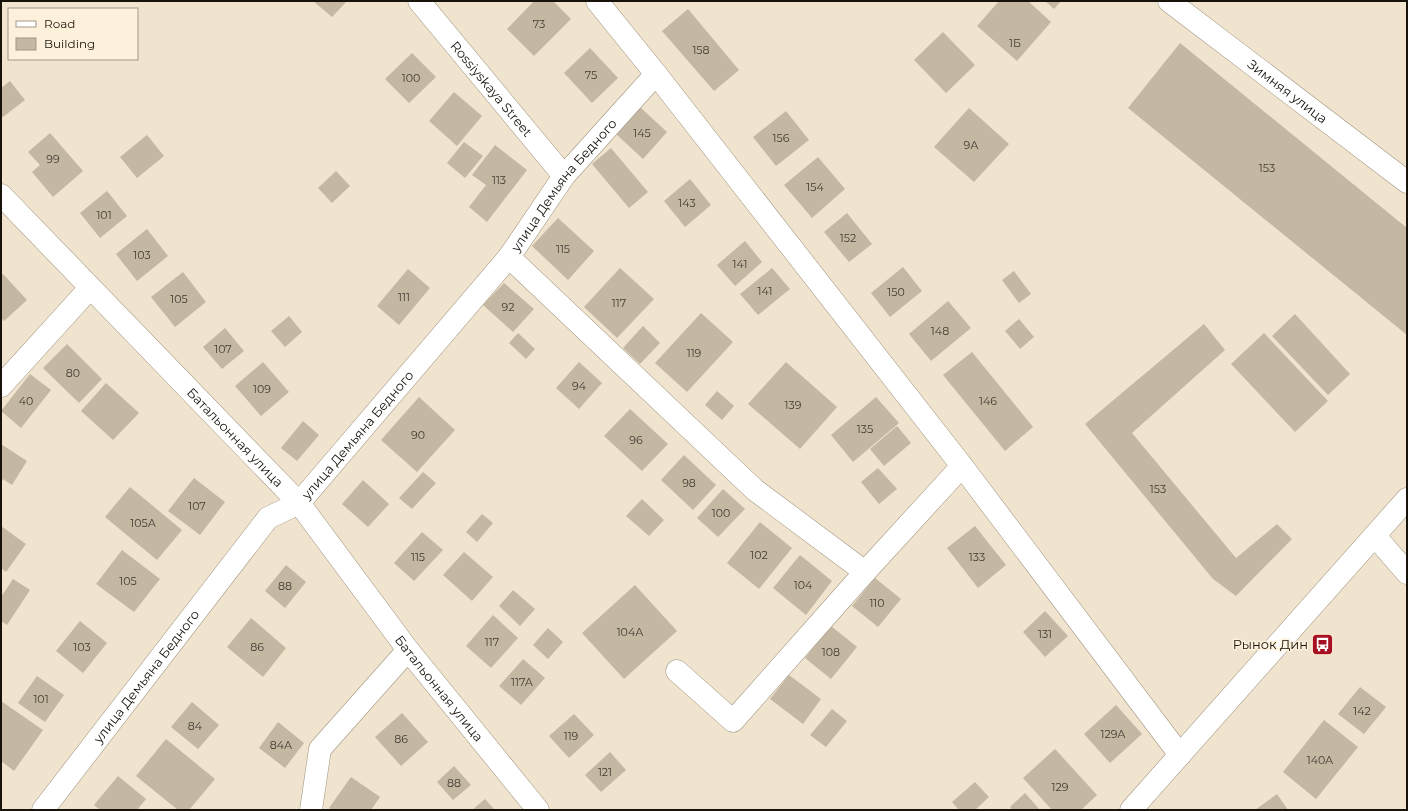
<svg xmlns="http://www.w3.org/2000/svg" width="1408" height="811" font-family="Montserrat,sans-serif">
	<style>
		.building { fill: #c4b8a3 }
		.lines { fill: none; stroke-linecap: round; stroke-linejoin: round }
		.minor-casing { stroke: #9f937f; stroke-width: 23 }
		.major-casing { stroke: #9f937f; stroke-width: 23 }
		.minor { stroke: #fff; stroke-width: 22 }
		.major { stroke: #fff; stroke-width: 22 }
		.labels { text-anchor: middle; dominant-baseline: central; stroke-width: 3; stroke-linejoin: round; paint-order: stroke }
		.number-label { font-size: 11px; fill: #423c31 }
		.street-label { font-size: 13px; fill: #17130b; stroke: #fef1db }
		.poi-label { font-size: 13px; fill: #17130b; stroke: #fef1db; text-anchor: end }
	</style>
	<rect width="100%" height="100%" fill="#f1e4ce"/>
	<g class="building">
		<polygon points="313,1 347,1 332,17"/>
		<polygon points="534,1 553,1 571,19 534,56 507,29"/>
		<polygon points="999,1 1028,1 1051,22 1017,61 977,26"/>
		<polygon points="1045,1 1061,1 1054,9"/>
		<polygon points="688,9 739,70 714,91 662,31"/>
		<polygon points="943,32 975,65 946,93 914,60"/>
		<polygon points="1180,43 1407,228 1407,335 1128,108"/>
		<polygon points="590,48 618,78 592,103 564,73"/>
		<polygon points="412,53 436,77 409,103 385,79"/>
		<polygon points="10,81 25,100 3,117 1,115 1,88"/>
		<polygon points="454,92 482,116 457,146 429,121"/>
		<polygon points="640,107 667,132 643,159 616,134"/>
		<polygon points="969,108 1009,144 974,182 934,147"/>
		<polygon points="786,111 809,140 776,166 753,137"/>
		<polygon points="50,133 83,171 53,197 32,172 40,165 28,152"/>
		<polygon points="147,135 164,156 137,178 120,157"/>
		<polygon points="464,142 483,156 465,178 447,163"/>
		<polygon points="495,145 527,170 487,222 469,207 486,185 472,175"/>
		<polygon points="611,148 648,192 629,208 592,164"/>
		<polygon points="818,157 845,189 812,218 784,185"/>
		<polygon points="336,171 350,186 332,203 318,188"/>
		<polygon points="690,179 711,205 685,227 664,201"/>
		<polygon points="107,191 127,216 100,238 80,213"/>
		<polygon points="847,213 872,244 849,262 824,232"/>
		<polygon points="558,218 594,251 568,280 532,246"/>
		<polygon points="147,229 168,256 137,281 116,254"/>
		<polygon points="745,241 762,262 735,286 717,265"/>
		<polygon points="903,267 922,291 890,317 871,293"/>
		<polygon points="620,268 654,299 617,338 584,307"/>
		<polygon points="772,268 790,289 758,315 740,294"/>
		<polygon points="408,269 430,288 399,325 377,306"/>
		<polygon points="1014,271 1031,294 1019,303 1002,280"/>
		<polygon points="183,272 206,302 175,327 151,297"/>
		<polygon points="3,274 27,300 4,321 1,318 1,275"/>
		<polygon points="504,283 534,309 513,332 483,305"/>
		<polygon points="948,301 971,328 931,361 909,334"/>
		<polygon points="701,313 733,342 687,392 655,363"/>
		<polygon points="1295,314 1350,374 1328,395 1272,336"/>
		<polygon points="289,316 302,332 285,347 271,331"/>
		<polygon points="1019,319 1034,337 1020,349 1005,331"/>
		<polygon points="1204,324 1225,350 1132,433 1236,558 1277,524 1292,539 1236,596 1213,579 1085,424"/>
		<polygon points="643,326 660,343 640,364 623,348"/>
		<polygon points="225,328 244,351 222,369 203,347"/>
		<polygon points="518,333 535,349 526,359 509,343"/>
		<polygon points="1264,333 1328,401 1295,432 1231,364"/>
		<polygon points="67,344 102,379 79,403 43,368"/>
		<polygon points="972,352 1033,427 1005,451 943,375"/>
		<polygon points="263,362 289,392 261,416 235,386"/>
		<polygon points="579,362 602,383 579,409 556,388"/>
		<polygon points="786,362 837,407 800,449 748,404"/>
		<polygon points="30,374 51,390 21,428 1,411"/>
		<polygon points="106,383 139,413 113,440 81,411"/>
		<polygon points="717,391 734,406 722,420 705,405"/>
		<polygon points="419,397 455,430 417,472 381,440"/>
		<polygon points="876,397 899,423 853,462 831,435"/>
		<polygon points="630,409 668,444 642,471 604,436"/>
		<polygon points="303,421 319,435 297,461 281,448"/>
		<polygon points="897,426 911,443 884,466 870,449"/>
		<polygon points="1,444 27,461 12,485 3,479 1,483"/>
		<polygon points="684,455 716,485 693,510 661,480"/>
		<polygon points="878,468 897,489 879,504 861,482"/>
		<polygon points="423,472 436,483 412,509 399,498"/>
		<polygon points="194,478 225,502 200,535 168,511"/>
		<polygon points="363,480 389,504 368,527 342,504"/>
		<polygon points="130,487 182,530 157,560 105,517"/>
		<polygon points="723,489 745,509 718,537 697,518"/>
		<polygon points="642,499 664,520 649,536 626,516"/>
		<polygon points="482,514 493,523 477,542 466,532"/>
		<polygon points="760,522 792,548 759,589 727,563"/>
		<polygon points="1,526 26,544 6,572 1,568"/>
		<polygon points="975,526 1006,565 978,588 947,548"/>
		<polygon points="422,532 443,550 414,581 394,563"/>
		<polygon points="122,550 160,579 134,612 96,584"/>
		<polygon points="464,552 493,577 472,601 443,575"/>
		<polygon points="800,555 832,581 806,615 773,588"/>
		<polygon points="286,565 306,582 285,608 265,591"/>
		<polygon points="875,578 901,599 878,627 852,606"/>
		<polygon points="13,579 30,590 7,625 1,621 1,597"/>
		<polygon points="635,585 677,631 624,679 582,633"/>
		<polygon points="513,590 535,609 520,626 499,606"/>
		<polygon points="1045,611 1068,636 1045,657 1023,632"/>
		<polygon points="493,615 518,638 491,668 466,646"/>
		<polygon points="251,618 286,648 263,677 227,647"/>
		<polygon points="80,621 107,643 83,673 56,651"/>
		<polygon points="831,626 857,647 831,679 805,658"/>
		<polygon points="548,628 563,642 548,659 533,645"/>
		<polygon points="523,659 545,678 521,705 499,686"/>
		<polygon points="789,675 821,699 803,724 770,699"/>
		<polygon points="37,676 64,695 45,722 18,703"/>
		<polygon points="1360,687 1386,707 1364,734 1338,714"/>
		<polygon points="1,701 43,730 14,771 1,761"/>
		<polygon points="192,702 219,725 198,749 171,727"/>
		<polygon points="1116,705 1142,734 1110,763 1084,734"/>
		<polygon points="832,709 847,721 826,747 810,735"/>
		<polygon points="402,713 428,742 401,766 375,737"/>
		<polygon points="574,714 594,735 569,758 549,736"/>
		<polygon points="1324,720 1358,747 1316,799 1283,772"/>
		<polygon points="278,722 304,743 285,768 259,748"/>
		<polygon points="166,739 215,779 189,810 178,810 136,776"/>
		<polygon points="1055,749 1097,795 1081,810 1052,810 1023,778"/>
		<polygon points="610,752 626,770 601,792 585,775"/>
		<polygon points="454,766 471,785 453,800 437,782"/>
		<polygon points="118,776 146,799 137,810 100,810 94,805"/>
		<polygon points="351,777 380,797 371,810 332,810 329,808"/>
		<polygon points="975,782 989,797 975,810 959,810 952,802"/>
		<polygon points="1025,793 1040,810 1012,810 1010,807"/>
		<polygon points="1277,794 1288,810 1255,810"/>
		<polygon points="485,799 495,810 472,810"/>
	</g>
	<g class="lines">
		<defs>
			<g id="minor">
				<path id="s1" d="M419,1L564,176"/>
				<polyline points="597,1 656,74 962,466 1180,755"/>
				<path id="s2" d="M1169,1L1407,182"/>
				<path id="s3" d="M1,195L299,503L408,650L538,810"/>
				<polyline points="509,257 755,490 865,572"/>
				<polyline points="1,386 90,288"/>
				<polyline points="1375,536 1407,573"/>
				<polyline points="677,671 733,721 865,572 962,466"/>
				<path id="s4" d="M43,810L268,518L299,503L509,257L564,176L656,74"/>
				<polyline points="311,810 320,749 408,650"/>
			</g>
			<polyline id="major" points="1131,810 1407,499"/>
		</defs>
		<use href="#minor" class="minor-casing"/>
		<use href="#major" class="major-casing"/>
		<use href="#minor" class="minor"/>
		<use href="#major" class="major"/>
	</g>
	<defs>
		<symbol id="bus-square" viewBox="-11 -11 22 22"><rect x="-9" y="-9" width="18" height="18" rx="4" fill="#a71022" stroke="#fef1db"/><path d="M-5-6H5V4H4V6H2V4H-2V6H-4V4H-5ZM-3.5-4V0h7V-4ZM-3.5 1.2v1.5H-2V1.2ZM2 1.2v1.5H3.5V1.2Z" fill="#fff"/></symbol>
	</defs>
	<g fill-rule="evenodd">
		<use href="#bus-square" x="1310" y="632" width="25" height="25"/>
	</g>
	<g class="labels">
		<g class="number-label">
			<text x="539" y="24">73</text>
			<text x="1015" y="43">1Б</text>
			<text x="701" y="50">158</text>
			<text x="591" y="75">75</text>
			<text x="411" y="78">100</text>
			<text x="642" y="133">145</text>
			<text x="781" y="138">156</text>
			<text x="971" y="145">9А</text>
			<text x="53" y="159">99</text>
			<text x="1267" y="168">153</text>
			<text x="499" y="180">113</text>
			<text x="815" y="187">154</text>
			<text x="687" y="203">143</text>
			<text x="104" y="215">101</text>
			<text x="848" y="238">152</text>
			<text x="563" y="249">115</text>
			<text x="142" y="255">103</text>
			<text x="740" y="264">141</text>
			<text x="765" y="291">141</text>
			<text x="896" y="292">150</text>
			<text x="404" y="297">111</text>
			<text x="179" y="299">105</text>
			<text x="619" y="303">117</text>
			<text x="508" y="307">92</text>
			<text x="940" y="331">148</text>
			<text x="223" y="349">107</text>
			<text x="694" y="353">119</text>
			<text x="73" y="373">80</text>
			<text x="579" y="386">94</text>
			<text x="262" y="389">109</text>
			<text x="26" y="401">40</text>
			<text x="988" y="401">146</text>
			<text x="793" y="405">139</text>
			<text x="865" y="429">135</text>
			<text x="418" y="435">90</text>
			<text x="636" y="440">96</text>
			<text x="689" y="483">98</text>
			<text x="1158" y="489">153</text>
			<text x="197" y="506">107</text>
			<text x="721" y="513">100</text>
			<text x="143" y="523">105А</text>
			<text x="759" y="555">102</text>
			<text x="418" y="557">115</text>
			<text x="977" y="557">133</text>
			<text x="128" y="581">105</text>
			<text x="803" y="585">104</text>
			<text x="285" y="586">88</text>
			<text x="877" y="603">110</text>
			<text x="630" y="632">104А</text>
			<text x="1045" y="634">131</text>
			<text x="492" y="642">117</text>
			<text x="82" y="647">103</text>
			<text x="257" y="647">86</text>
			<text x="831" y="652">108</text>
			<text x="522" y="682">117А</text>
			<text x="41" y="699">101</text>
			<text x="1362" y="711">142</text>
			<text x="195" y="726">84</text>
			<text x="1113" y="734">129А</text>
			<text x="571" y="736">119</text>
			<text x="401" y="739">86</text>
			<text x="281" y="745">84А</text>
			<text x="1320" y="760">140А</text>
			<text x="605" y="772">121</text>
			<text x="454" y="783">88</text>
			<text x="1060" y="787">129</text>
		</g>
		<g class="street-label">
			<text stroke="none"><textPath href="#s1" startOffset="114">Rossiyskaya Street</textPath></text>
			<text stroke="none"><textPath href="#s2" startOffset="149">Зимняя улица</textPath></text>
			<text stroke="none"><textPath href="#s4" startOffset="817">улица Демьяна Бедного</textPath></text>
			<text stroke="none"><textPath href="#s4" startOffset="493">улица Демьяна Бедного</textPath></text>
			<text stroke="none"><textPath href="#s3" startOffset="337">Батальонная улица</textPath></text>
			<text stroke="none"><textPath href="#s4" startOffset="169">улица Демьяна Бедного</textPath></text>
			<text stroke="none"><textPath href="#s3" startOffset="661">Батальонная улица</textPath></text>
		</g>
		<g class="poi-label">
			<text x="1308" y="644">Рынок Дин</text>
		</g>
	</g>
	<rect width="1408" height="811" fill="none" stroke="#17130b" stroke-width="4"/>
	<rect x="8" y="8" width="130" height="52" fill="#fef1db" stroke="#a29888"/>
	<rect x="16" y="21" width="20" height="6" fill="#ffffff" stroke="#a29888"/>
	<text x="44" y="28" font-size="12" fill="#17130b">Road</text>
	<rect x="16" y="38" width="20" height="12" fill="#c4b8a3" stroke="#a29888"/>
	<text x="44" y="48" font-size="12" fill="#17130b">Building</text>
</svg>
